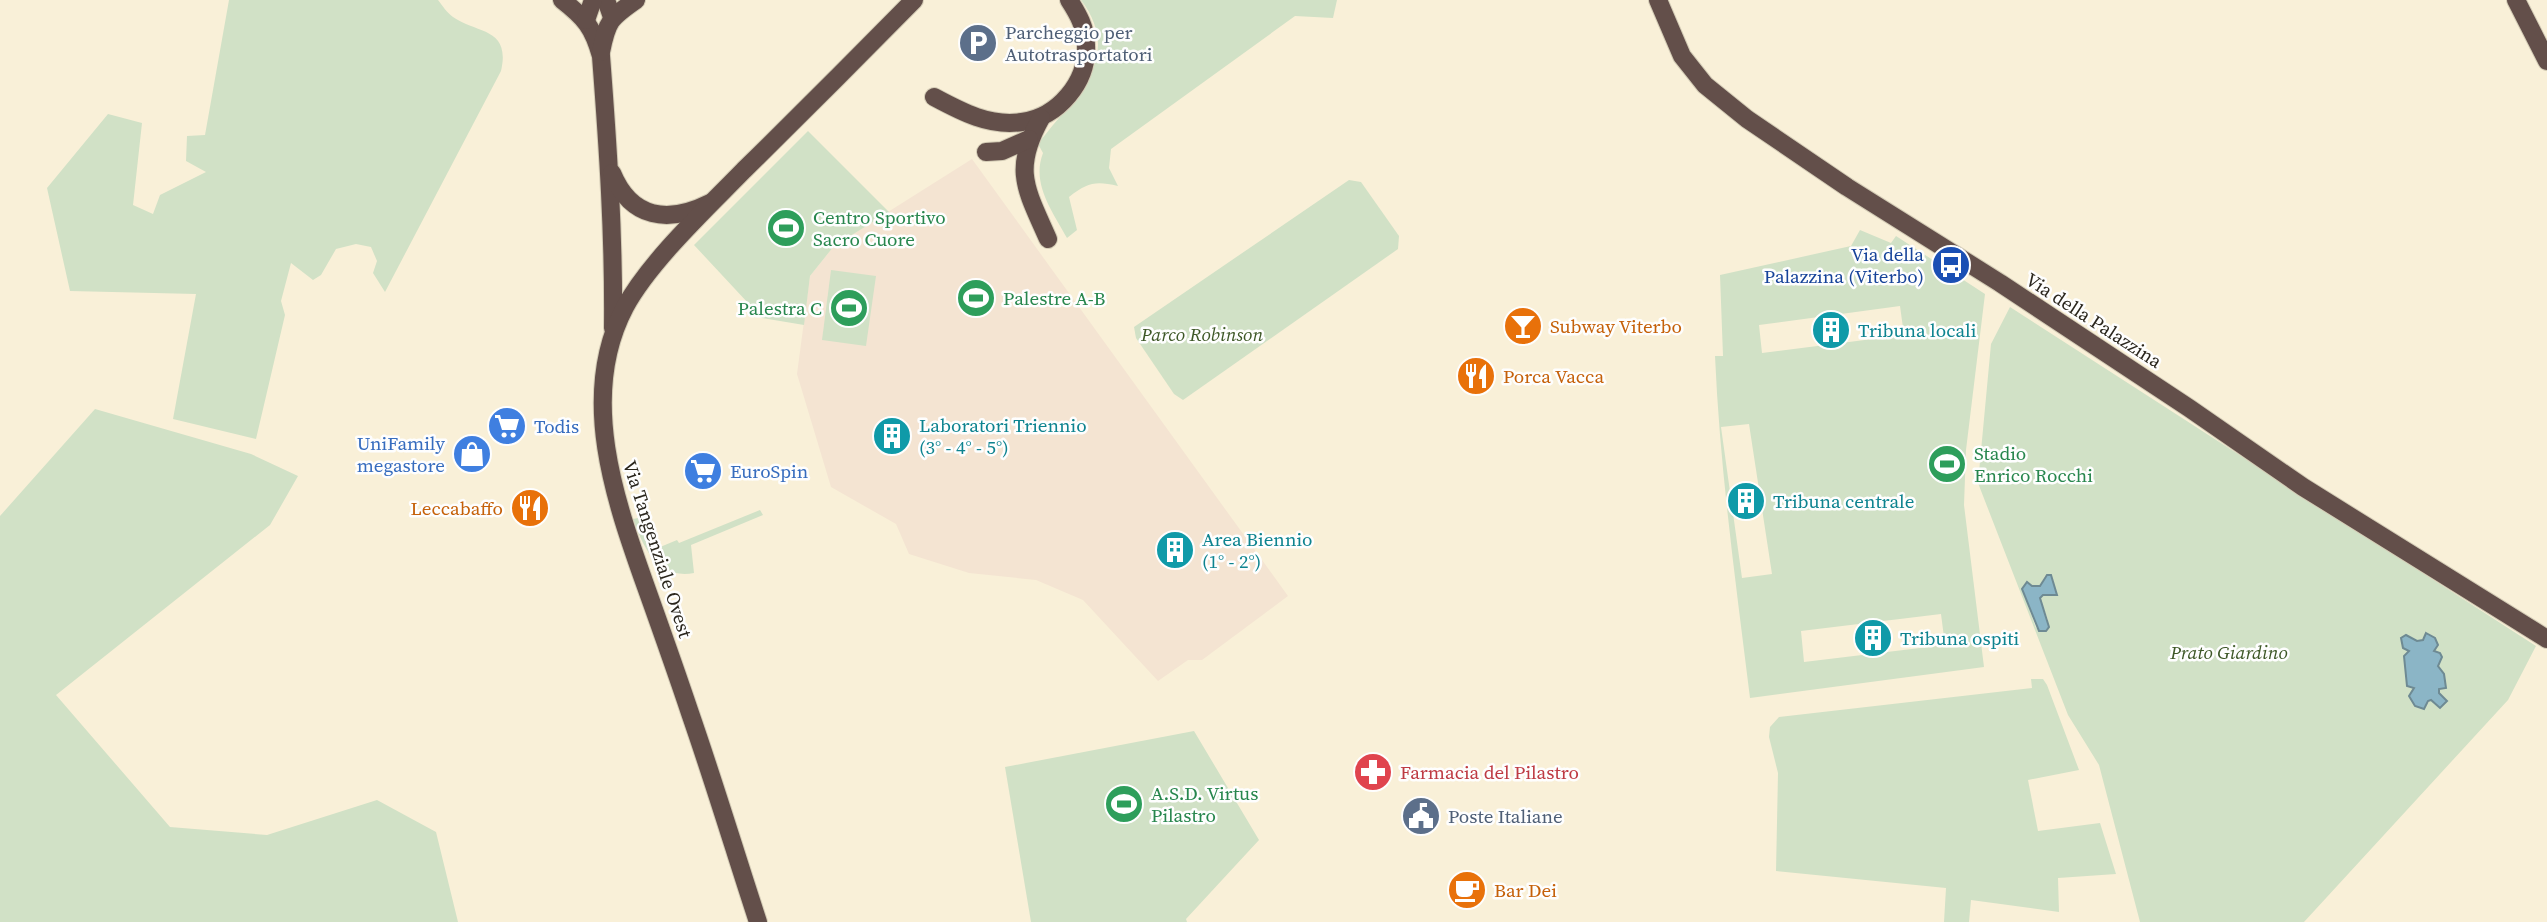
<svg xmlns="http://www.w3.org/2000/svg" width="2547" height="922" font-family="'Source Serif 4',serif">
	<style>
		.education { fill: #f4e4d2 }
		.green { fill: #d1e1c6; fill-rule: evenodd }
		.water { fill: #8bb5c6; stroke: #6e8a93; stroke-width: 2 }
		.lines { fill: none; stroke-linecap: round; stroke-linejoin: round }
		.major-casing { stroke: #d4ccb6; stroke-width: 20 }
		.major { stroke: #634f4a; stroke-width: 18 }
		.labels { text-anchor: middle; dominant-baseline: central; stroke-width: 5; stroke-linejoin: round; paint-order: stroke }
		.service-label { font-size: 19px; fill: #4e5e75; stroke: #fefefe; text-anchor: start }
		.leisure-label { font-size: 19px; fill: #27864d; stroke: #fefefe; text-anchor: start }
		.transit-label { font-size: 19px; fill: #164399; stroke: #fefefe; text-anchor: end }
		.street-label { font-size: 19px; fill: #2a261d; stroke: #fefefe }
		.food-label { font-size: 19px; fill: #c56008; stroke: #fefefe; text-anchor: start }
		.culture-label { font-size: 19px; fill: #0d838f; stroke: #fefefe; text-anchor: start }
		.park-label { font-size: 19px; font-style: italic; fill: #3d5726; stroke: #fefefe }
		.shop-label { font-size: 19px; fill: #366cbe; stroke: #fefefe; text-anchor: start }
		.health-label { font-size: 19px; fill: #be3a42; stroke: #fefefe; text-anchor: start }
	</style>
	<rect width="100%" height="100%" fill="#f9f0d8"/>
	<polygon class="education" points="972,159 1288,596 1202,660 1188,660 1158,681 1083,600 1036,580 969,573 909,554 896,524 831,487 797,374 810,276 834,246"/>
	<g class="green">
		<path d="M229,0H438C442,5 447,13 453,17C477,34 511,27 501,71L385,292L373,273L377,261L371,247L356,244L336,249L321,275L313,280L291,263L281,301L285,315L256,439L173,419L196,294L70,291L47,188L108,114L142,123L133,205L153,214L160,195L206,172L186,161L187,136L205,135Z"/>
		<path d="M1081,0H1337L1333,18L1295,16L1111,149L1109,168L1118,186C1096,181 1088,182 1069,197L1077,230L1067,238C1053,212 1031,184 1043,153L1038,144C1071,99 1126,60 1081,0Z"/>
		<polygon points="808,131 889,212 834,246 810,276 804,325 762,318 694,245"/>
		<polygon points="1349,180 1361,182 1399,236 1398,249 1183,400 1174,394 1136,338 1134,327"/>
		<path d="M1860,230L1891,243L1896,236L1985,294L1966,450L1964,505L1984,667L1750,698C1736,584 1720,471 1715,356H1723L1720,275L1851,246ZM1900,306L1904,335L1762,353L1759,325ZM1749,424L1772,574L1742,578L1721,427ZM1941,614L1945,645L1804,662L1801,631Z"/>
		<polygon points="831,270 876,276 866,346 822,340"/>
		<path d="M2010,307L2536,646L2508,700L2304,922H2140L2099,765L2068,715L1978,483L1991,344ZM2045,576L2054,581V589L2040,598L2048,620L2036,628L2022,589L2027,582L2032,586L2040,585ZM2411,639L2417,641L2423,640L2433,652L2440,653L2441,657L2438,666L2441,669L2445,688L2439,689L2426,706L2412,686L2409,651Z"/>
		<polygon points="95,409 251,454 298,476 270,525 56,695 170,827 267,835 377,800 436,832 458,922 0,922 0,516"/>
		<path d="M760,510L763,515L691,545L694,573C658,580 643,547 633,519L638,518L653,550L677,540L679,543Z"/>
		<polygon points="2031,679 2043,679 2047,685 2079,770 2028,780 2038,831 2100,823 2116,874 2058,878 2059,912 1971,900 1969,922 1944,922 1946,888 1776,871 1778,773 1769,737 1770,727 1779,717 2032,688"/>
		<polygon points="1194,731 1259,840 1186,919 1187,922 1031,922 1005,767"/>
	</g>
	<g class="water">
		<polygon points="2047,575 2051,575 2057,595 2043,595 2040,598 2049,627 2046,631 2039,631 2022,589 2027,582 2032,586 2040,586"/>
		<polygon points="2426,633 2435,638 2438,645 2434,651 2440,653 2442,657 2438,666 2444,674 2446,688 2439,689 2439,693 2447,701 2440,708 2431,700 2428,701 2424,709 2415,706 2409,696 2414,688 2407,686 2404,656 2409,651 2403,648 2401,638 2406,635 2417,641 2423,640"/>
	</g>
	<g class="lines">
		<defs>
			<g id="major">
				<path d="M562,0C585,18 593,27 601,56C608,147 614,237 613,328"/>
				<polyline points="606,0 612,17"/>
				<polyline points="1658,0 1682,56 1705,85 1747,119 1847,187 2000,283 2189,408 2303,487 2547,639"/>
				<polyline points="2516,0 2547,61"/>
				<polyline points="586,20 593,0"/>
				<path d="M601,52C607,21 610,18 636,0"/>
				<path d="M934,97C962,112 990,127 1022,122C1058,117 1088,82 1086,45C1086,28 1078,14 1069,0"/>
				<path d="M1041,118C1012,170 1026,189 1048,239"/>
				<polyline points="986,152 1002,151 1029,139"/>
				<path d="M612,173C631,219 668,224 710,203"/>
				<path d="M758,922C735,852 714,782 690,713C676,671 661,629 646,587C615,500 578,396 625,307C650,261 707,208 744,170C801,114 858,57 914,0"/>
			</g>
		</defs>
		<use href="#major" class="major-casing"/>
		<use href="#major" class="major"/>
	</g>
	<defs>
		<symbol id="parking-disc" viewBox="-11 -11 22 22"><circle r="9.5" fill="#5c6f8a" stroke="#fefefe"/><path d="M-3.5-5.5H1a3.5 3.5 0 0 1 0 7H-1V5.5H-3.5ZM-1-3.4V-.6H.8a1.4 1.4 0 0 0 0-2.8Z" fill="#fff"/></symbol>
		<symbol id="stadium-disc" viewBox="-11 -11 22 22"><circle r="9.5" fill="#2e9e5b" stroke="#fefefe"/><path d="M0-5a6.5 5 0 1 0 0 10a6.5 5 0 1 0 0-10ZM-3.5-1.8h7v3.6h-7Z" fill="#fff"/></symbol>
		<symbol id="bus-disc" viewBox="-11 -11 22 22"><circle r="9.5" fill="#1a4fb4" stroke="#fefefe"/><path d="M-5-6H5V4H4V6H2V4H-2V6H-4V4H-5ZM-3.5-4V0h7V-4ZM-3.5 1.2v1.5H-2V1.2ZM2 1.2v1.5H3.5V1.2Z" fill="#fff"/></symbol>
		<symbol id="bar-disc" viewBox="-11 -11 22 22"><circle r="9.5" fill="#e8710a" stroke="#fefefe"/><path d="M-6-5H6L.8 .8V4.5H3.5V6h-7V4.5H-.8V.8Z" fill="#fff"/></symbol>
		<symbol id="building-disc" viewBox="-11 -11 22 22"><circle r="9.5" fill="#0f9aa8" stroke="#fefefe"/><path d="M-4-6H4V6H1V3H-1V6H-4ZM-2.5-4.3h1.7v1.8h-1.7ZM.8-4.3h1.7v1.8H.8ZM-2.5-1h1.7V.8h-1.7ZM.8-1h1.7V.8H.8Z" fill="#fff"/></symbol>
		<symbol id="restaurant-disc" viewBox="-11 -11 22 22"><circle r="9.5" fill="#e8710a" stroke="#fefefe"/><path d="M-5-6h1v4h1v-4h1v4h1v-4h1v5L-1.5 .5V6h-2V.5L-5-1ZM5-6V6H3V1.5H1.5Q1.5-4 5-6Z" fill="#fff"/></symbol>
		<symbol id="supermarket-disc" viewBox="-11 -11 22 22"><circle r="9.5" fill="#3f7fe0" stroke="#fefefe"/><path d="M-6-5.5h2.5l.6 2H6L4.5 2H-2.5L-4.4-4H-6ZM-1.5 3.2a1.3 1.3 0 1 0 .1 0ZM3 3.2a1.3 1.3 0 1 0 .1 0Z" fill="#fff"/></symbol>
		<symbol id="shop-disc" viewBox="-11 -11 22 22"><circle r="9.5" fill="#3f7fe0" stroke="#fefefe"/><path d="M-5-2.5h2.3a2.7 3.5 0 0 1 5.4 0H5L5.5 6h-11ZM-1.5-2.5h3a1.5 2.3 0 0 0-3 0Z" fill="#fff"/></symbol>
		<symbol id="pharmacy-disc" viewBox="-11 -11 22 22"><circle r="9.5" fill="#e0444e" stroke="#fefefe"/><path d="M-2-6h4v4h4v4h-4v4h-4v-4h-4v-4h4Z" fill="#fff"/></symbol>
		<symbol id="civic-disc" viewBox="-11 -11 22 22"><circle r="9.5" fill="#5c6f8a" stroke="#fefefe"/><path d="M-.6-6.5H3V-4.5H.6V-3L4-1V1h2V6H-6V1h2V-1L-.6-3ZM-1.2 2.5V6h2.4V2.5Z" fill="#fff"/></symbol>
		<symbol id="cafe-disc" viewBox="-11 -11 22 22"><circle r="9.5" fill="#e8710a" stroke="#fefefe"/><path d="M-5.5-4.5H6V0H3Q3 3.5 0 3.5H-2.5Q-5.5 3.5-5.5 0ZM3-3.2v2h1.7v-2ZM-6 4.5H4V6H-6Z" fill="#fff"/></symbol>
	</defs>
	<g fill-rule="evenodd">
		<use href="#parking-disc" x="956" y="21" width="44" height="44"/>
		<use href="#stadium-disc" x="764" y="206" width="44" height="44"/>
		<use href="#bus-disc" x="1929" y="243" width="44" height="44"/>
		<use href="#stadium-disc" x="954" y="276" width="44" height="44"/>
		<use href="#stadium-disc" x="827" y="286" width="44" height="44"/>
		<use href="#bar-disc" x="1501" y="304" width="44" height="44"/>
		<use href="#building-disc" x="1809" y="308" width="44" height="44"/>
		<use href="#restaurant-disc" x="1454" y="354" width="44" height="44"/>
		<use href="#supermarket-disc" x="485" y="404" width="44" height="44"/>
		<use href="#building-disc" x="870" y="414" width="44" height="44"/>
		<use href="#shop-disc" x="450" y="432" width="44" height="44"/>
		<use href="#stadium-disc" x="1925" y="442" width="44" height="44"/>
		<use href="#supermarket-disc" x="681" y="449" width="44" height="44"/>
		<use href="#building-disc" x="1724" y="479" width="44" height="44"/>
		<use href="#restaurant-disc" x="508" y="486" width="44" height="44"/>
		<use href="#building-disc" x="1153" y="528" width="44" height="44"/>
		<use href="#building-disc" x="1851" y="616" width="44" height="44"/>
		<use href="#pharmacy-disc" x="1351" y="750" width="44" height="44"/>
		<use href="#stadium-disc" x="1102" y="782" width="44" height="44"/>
		<use href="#civic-disc" x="1399" y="794" width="44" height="44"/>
		<use href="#cafe-disc" x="1445" y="868" width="44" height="44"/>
	</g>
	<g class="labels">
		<g class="service-label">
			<text x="1005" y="32">Parcheggio per<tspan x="1005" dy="22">Autotrasportatori</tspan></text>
			<text x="1448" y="816">Poste Italiane</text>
		</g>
		<g class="leisure-label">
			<text x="813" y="217">Centro Sportivo<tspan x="813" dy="22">Sacro Cuore</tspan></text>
			<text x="1003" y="298">Palestre A-B</text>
			<text x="822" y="308" text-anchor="end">Palestra C</text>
			<text x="1974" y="453">Stadio<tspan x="1974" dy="22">Enrico Rocchi</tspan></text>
			<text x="1151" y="793">A.S.D. Virtus<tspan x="1151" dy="22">Pilastro</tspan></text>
		</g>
		<g class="transit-label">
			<text x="1924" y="254">Via della<tspan x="1924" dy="22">Palazzina (Viterbo)</tspan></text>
		</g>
		<g class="street-label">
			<text transform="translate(2094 320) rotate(33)">Via della Palazzina</text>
			<text transform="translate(658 549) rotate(72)">Via Tangenziale Ovest</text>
		</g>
		<g class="food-label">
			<text x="1550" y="326">Subway Viterbo</text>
			<text x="1503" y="376">Porca Vacca</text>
			<text x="503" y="508" text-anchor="end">Leccabaffo</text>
			<text x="1494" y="890">Bar Dei</text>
		</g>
		<g class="culture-label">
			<text x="1858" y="330">Tribuna locali</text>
			<text x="919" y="425">Laboratori Triennio<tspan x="919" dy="22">(3° - 4° - 5°)</tspan></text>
			<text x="1773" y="501">Tribuna centrale</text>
			<text x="1202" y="539">Area Biennio<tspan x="1202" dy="22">(1° - 2°)</tspan></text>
			<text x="1900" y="638">Tribuna ospiti</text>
		</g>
		<g class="park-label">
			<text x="1202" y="334">Parco Robinson</text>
			<text x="2229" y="652">Prato Giardino</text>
		</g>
		<g class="shop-label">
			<text x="534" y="426">Todis</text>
			<text x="445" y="443" text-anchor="end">UniFamily<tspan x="445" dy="22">megastore</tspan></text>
			<text x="730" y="471">EuroSpin</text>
		</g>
		<g class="health-label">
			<text x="1400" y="772">Farmacia del Pilastro</text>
		</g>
	</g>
</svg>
